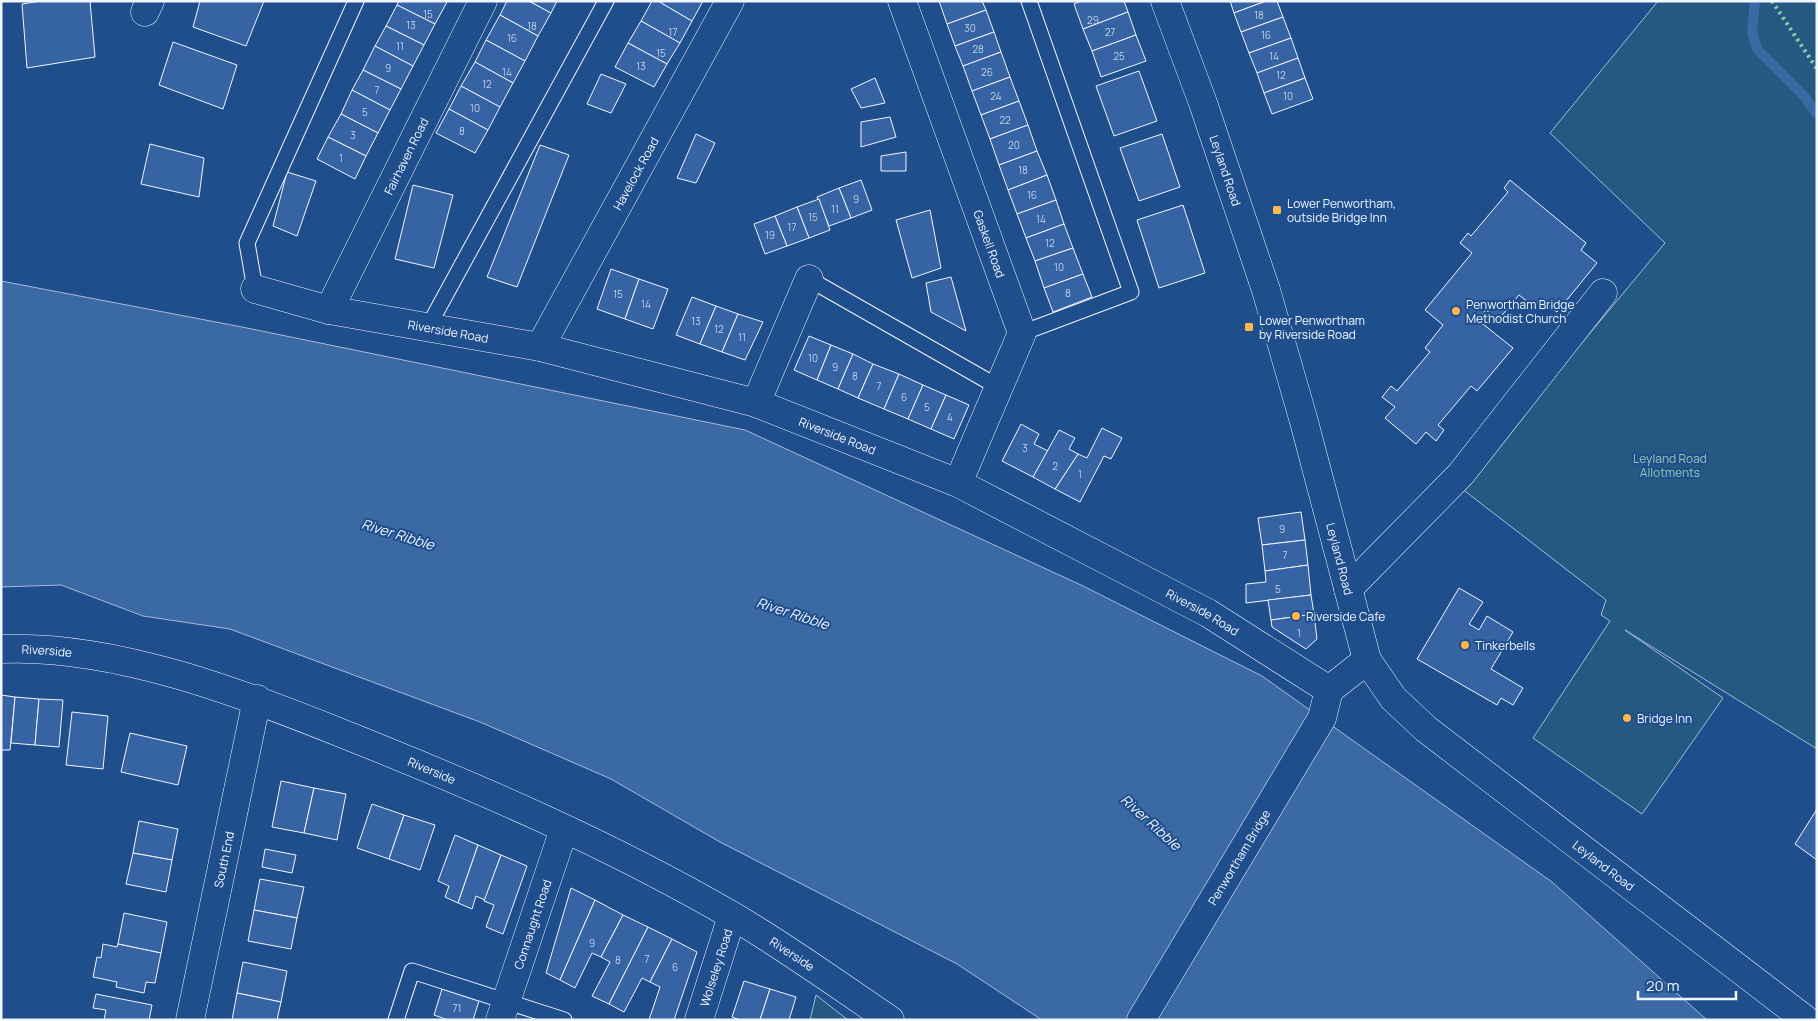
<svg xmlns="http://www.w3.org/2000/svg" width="1818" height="1021" font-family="Manrope,sans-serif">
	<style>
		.green { fill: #245a82; stroke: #a8bbd7 }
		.water { fill: #3b69a3; stroke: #a8bbd7 }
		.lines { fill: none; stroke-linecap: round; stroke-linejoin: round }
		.stream { stroke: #3b69a3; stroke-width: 10 }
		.building { fill: #3563a3; stroke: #f2f6ff }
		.lane-casing { stroke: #f2f6ff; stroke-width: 17 }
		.street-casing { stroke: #f2f6ff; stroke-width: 29 }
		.secondary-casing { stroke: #f2f6ff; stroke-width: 29 }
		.lane { stroke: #1f4e8c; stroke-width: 15 }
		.street { stroke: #1f4e8c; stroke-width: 28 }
		.secondary { stroke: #1f4e8c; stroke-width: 28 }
		.hedge { stroke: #97c8a6; stroke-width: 4; stroke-dasharray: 2.5 4; stroke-linecap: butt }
		.poi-dot { fill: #ffb74d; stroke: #1f4e8c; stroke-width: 2 }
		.labels { text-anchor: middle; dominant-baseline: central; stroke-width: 4; stroke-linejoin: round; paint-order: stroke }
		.number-label { font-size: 10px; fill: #c3d1e8 }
		.street-label { font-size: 12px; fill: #f2f6ff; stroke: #1f4e8c }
		.poi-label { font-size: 12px; fill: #f2f6ff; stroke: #1f4e8c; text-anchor: start }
		.park-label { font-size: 12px; fill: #97c8a6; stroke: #1f4e8c }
		.water-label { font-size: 14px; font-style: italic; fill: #f2f6ff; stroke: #1f4e8c }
	</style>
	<rect width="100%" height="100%" fill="#1f4e8c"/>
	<g class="green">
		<polygon points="1658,1 1817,1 1817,749 1625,630 1723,698 1642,814 1533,738 1610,621 1601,615 1606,600 1461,488 1665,243 1550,133"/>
		<polygon points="816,995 848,1020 810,1020"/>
	</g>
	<polygon class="water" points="1,281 242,327 745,430 1083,586 1262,676 1552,882 1707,1020 1042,1020 957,964 720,842 611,779 480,722 230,629 143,616 61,585 1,587"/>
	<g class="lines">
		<polyline class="stream" points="1755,1 1752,31 1757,49 1804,96 1817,114"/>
	</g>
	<g class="building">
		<polygon points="41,1 90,1 95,57 27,68 22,4"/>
		<polygon points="200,1 264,1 246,46 193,27"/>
		<polygon points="399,1 444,1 447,2 435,24 397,5"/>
		<polygon points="507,1 529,1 551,13 538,36 500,15"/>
		<polygon points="529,1 557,1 551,13"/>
		<polygon points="652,1 658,1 692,21 680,43 641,21"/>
		<polygon points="658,1 703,1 692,21"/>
		<polygon points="939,1 982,1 986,10 947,24"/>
		<polygon points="1081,1 1124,1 1128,12 1083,29 1074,4"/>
		<polygon points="1230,1 1266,1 1234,13"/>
		<polygon points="1266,1 1277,1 1283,17 1241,32 1234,13"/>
		<polygon points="397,5 435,24 424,45 386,26"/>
		<polygon points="986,10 994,32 955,46 947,24"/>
		<polygon points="1128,12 1136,35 1092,51 1083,29"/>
		<polygon points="500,15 538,36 525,61 486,40"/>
		<polygon points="1283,17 1291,38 1249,53 1241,32"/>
		<polygon points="641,21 680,43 667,64 628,43"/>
		<polygon points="386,26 424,45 413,66 375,46"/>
		<polygon points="994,32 1001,52 963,66 955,46"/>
		<polygon points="1136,35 1146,61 1101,77 1092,51"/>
		<polygon points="1291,38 1298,58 1257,73 1249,53"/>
		<polygon points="486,40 525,61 513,83 475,62"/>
		<polygon points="173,42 237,65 223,109 159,85"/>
		<polygon points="628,43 667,64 654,87 615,67"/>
		<polygon points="375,46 413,66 401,89 363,70"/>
		<polygon points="1001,52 1010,77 972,91 963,66"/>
		<polygon points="1298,58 1305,78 1264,93 1257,73"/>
		<polygon points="475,62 513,83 500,107 461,86"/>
		<polygon points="363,70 401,89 390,110 352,90"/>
		<polygon points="1139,71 1157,121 1114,136 1096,86"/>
		<polygon points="601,74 626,84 611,113 587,104"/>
		<polygon points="1010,77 1019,101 981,115 972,91"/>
		<polygon points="875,78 885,103 861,108 851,89"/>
		<polygon points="1305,78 1313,99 1272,114 1264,93"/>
		<polygon points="461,86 500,107 488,130 449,109"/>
		<polygon points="352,90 390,110 378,133 341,114"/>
		<polygon points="1019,101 1028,125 990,139 981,115"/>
		<polygon points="449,109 488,130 475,153 436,133"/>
		<polygon points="341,114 378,133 366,156 328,137"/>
		<polygon points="890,117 896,137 861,147 861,122"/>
		<polygon points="1028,125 1037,151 999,165 990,139"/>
		<polygon points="696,134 715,143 696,183 677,178"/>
		<polygon points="1162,134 1180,187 1139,201 1120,148"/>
		<polygon points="328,137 366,156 355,179 317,159"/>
		<polygon points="150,144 204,158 199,197 141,184"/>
		<polygon points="540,145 569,155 517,287 487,277"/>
		<polygon points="1037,151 1047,175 1008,190 999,165"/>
		<polygon points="906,152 906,171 881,171 881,156"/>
		<polygon points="287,172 316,181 297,236 273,226"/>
		<polygon points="1047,175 1056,200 1017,214 1008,190"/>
		<polygon points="861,180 872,210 851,218 839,188"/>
		<polygon points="1510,180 1586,243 1581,250 1597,263 1557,312 1540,299 1534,307 1519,295 1498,320 1486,310 1478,320 1513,348 1477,391 1471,386 1438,425 1444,430 1436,441 1426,432 1416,444 1385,418 1395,407 1382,397 1391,386 1397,391 1430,352 1425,348 1443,325 1425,310 1472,253 1460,243 1468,233 1471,236 1508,192 1504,188"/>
		<polygon points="413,185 453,195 434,268 395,259"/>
		<polygon points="839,188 851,218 829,226 817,197"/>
		<polygon points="819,199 830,230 809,238 797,207"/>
		<polygon points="1056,200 1064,224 1026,238 1017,214"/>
		<polygon points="1183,205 1205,273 1159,288 1137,220"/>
		<polygon points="797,207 809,238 787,246 775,216"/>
		<polygon points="930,210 941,268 912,278 896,220"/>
		<polygon points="775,216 787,246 765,254 754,224"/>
		<polygon points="1064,224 1073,248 1035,261 1026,238"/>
		<polygon points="1073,248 1083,274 1044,288 1035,261"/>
		<polygon points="611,269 639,279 625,319 597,309"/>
		<polygon points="1083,274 1092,297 1053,312 1044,288"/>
		<polygon points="951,277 966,331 931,312 926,283"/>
		<polygon points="639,279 668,289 653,329 625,319"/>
		<polygon points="692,297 716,306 700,344 676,335"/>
		<polygon points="716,306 738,314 722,352 700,344"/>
		<polygon points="738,314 763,322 745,360 722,352"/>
		<polygon points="809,336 831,345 817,380 794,370"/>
		<polygon points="831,345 853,354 838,389 817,380"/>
		<polygon points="853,354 873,364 858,398 838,389"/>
		<polygon points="873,364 899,374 884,409 858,398"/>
		<polygon points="899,374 923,385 908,419 884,409"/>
		<polygon points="923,385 946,395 931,429 908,419"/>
		<polygon points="946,395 969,405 954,439 931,429"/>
		<polygon points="1021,424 1039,434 1034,444 1048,451 1033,477 1002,461"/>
		<polygon points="1102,428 1122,438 1111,459 1104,456 1080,502 1055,489 1078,454 1087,458"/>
		<polygon points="1059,430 1075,438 1069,449 1078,454 1055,489 1033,477"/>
		<polygon points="1301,512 1305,540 1262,545 1258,518"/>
		<polygon points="1305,540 1308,565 1265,571 1262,545"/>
		<polygon points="1308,565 1311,595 1246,603 1246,584 1266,582 1265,571"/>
		<polygon points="1459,588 1483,602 1469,624 1479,630 1487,616 1513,632 1491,669 1523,688 1513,705 1501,698 1497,705 1417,659"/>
		<polygon points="1311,595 1314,614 1271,620 1268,600"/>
		<polygon points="1314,614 1317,639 1306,649 1272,627 1271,620"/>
		<polygon points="1,695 15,697 10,750 1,750"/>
		<polygon points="15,697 39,699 35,745 11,743"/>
		<polygon points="39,699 63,700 59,747 35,745"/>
		<polygon points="72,712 108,716 103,769 66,765"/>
		<polygon points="130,733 187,746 178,785 121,772"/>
		<polygon points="281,781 314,788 304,833 272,827"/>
		<polygon points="314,788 346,794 337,840 304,833"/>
		<polygon points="372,804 404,815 389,859 357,848"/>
		<polygon points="1817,809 1817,860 1795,844"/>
		<polygon points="404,815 435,825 420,870 389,859"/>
		<polygon points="139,821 178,829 172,860 133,853"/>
		<polygon points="455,835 478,845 458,903 445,897 449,886 438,881"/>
		<polygon points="478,845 501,855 485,900 476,896 472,909 458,903"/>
		<polygon points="265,849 296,855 292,873 262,867"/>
		<polygon points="133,853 172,860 166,892 126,884"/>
		<polygon points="501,855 527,866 503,934 486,927 494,905 484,901"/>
		<polygon points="260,879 304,887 297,918 254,910"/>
		<polygon points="571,888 595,900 560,980 546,973"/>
		<polygon points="595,900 623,915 601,957 592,953 575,988 560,980"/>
		<polygon points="254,910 297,918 291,949 248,941"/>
		<polygon points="124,913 167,922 161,953 118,944"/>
		<polygon points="623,915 648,927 609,1004 592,996 610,962 601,957"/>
		<polygon points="648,927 672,939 650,982 642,978 624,1012 609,1004"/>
		<polygon points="672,939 697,952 674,1020 649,1020 660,987 650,982"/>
		<polygon points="103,944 117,947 118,944 161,953 155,983 146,982 144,993 116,987 117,982 93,977 97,957 101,958"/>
		<polygon points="243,962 287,971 281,1002 237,993"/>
		<polygon points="744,981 770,989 760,1020 740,1020 732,1017"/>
		<polygon points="442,989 479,1001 473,1020 448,1020 434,1015"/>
		<polygon points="770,989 796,997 789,1020 760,1020"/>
		<polygon points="237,993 281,1002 277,1020 232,1020"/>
		<polygon points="96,994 152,1005 149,1020 104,1020 106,1010 93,1008"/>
	</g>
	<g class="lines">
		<defs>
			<g id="lane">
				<polyline points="809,279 1000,388"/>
				<polyline points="255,289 247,243 356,1"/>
				<polyline points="428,327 606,1"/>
				<polyline points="1022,333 1131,292 1029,1"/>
				<polyline points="396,1020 412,971 564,1020"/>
			</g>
			<g id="street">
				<path id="s1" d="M902,1L1022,333L958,483"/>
				<polyline points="145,12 150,1"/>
				<path id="s2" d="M255,289L329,310L540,347L756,403L958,483L1208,613L1329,690"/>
				<path id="s3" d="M329,310L483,1"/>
				<path id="s4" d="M540,347L730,1"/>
				<polyline points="756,403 809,279"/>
				<polyline points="1348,589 1461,474 1603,293"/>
				<path id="s5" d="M1,649C112,644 239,692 341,733C474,786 607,843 731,915C786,947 838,985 890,1020"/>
				<polyline points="1329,690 1367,660"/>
				<path id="s6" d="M190,1020L257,699"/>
				<path id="s7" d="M500,1020L564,829"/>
				<path id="s8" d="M699,1020L732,916"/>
				<path id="s9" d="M1141,1020L1322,718L1329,690"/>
			</g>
			<g id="secondary">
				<path id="s10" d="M1165,1L1203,103L1266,290L1303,418L1367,660L1393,698L1426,729L1806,1020"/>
			</g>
		</defs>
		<use href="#lane" class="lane-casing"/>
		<use href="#street" class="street-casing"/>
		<use href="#secondary" class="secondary-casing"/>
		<use href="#lane" class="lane"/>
		<use href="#street" class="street"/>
		<use href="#secondary" class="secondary"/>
		<polyline class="hedge" points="1772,1 1817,69"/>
	</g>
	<g class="poi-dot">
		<rect x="1272" y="205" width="10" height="10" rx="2.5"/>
		<circle cx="1456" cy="311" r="5"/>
		<rect x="1244" y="322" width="10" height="10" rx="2.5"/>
		<circle cx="1296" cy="616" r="5"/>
		<circle cx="1465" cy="645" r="5"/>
		<circle cx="1627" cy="718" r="5"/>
	</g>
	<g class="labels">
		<g class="number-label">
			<text x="428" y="14">15</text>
			<text x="1259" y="15">18</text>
			<text x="1093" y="20">29</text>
			<text x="411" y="25">13</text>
			<text x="532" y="26">18</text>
			<text x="970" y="28">30</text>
			<text x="673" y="32">17</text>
			<text x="1110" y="32">27</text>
			<text x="1266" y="35">16</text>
			<text x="512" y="38">16</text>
			<text x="400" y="46">11</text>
			<text x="978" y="49">28</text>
			<text x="661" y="53">15</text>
			<text x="1119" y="56">25</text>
			<text x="1274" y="56">14</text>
			<text x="641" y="66">13</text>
			<text x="388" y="68">9</text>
			<text x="507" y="72">14</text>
			<text x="987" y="72">26</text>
			<text x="1281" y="75">12</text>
			<text x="487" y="84">12</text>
			<text x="377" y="90">7</text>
			<text x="996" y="96">24</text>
			<text x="1288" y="96">10</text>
			<text x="475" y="108">10</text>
			<text x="365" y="112">5</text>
			<text x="1005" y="120">22</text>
			<text x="462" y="131">8</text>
			<text x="353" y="135">3</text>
			<text x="1014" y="145">20</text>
			<text x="341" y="158">1</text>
			<text x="1023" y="170">18</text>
			<text x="1032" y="195">16</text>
			<text x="856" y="199">9</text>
			<text x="835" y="209">11</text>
			<text x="813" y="217">15</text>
			<text x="1041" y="219">14</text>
			<text x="792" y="227">17</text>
			<text x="770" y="235">19</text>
			<text x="1050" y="243">12</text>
			<text x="1059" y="267">10</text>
			<text x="1068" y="293">8</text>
			<text x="618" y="294">15</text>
			<text x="646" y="304">14</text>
			<text x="696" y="321">13</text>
			<text x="719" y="329">12</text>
			<text x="742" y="337">11</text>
			<text x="813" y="358">10</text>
			<text x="835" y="367">9</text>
			<text x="855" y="376">8</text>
			<text x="879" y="386">7</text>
			<text x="904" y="397">6</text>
			<text x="927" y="407">5</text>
			<text x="950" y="417">4</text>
			<text x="1025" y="448">3</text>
			<text x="1055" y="466">2</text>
			<text x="1080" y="474">1</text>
			<text x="1282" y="529">9</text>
			<text x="1285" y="555">7</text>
			<text x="1278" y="589">5</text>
			<text x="1299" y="633">1</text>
			<text x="592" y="943">9</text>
			<text x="647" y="959">7</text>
			<text x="618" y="960">8</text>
			<text x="675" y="967">6</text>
			<text x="457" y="1008">71</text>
		</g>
		<g class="street-label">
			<text stroke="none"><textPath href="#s3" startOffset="172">Fairhaven Road</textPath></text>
			<text stroke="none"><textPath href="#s10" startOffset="180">Leyland Road</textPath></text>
			<text stroke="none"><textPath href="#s4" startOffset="198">Havelock Road</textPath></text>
			<text stroke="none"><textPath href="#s1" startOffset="258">Gaskell Road</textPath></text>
			<text stroke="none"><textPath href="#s2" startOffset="198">Riverside Road</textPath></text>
			<text stroke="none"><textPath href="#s2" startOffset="602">Riverside Road</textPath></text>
			<text stroke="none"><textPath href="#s10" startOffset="585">Leyland Road</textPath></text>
			<text stroke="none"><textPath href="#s2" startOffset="1008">Riverside Road</textPath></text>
			<text stroke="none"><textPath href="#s5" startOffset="46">Riverside</textPath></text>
			<text stroke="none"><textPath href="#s5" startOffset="451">Riverside</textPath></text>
			<text stroke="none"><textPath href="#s9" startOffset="190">Penwortham Bridge</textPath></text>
			<text stroke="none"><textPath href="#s6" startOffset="164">South End</textPath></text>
			<text stroke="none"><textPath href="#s10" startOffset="1005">Leyland Road</textPath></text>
			<text stroke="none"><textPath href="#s7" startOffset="101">Connaught Road</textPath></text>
			<text stroke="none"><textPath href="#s5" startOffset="856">Riverside</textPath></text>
			<text stroke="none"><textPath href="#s8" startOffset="55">Wolseley Road</textPath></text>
		</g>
		<g class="poi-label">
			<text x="1287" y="203">Lower Penwortham,<tspan x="1287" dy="14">outside Bridge Inn</tspan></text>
			<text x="1466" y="304">Penwortham Bridge<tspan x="1466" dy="14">Methodist Church</tspan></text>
			<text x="1259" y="320">Lower Penwortham<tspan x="1259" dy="14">by Riverside Road</tspan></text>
			<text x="1306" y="616">Riverside Cafe</text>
			<text x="1475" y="645">Tinkerbells</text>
			<text x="1637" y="718">Bridge Inn</text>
		</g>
		<g class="park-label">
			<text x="1670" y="458">Leyland Road<tspan x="1670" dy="14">Allotments</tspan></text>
		</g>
		<g class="water-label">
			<text transform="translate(398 534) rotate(17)">River Ribble</text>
			<text transform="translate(793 613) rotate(18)">River Ribble</text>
			<text transform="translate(1151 822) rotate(42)">River Ribble</text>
		</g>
	</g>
	<rect width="1818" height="1021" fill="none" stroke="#f2f6ff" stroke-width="5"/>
	<path d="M1638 991v8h98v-8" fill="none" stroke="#f2f6ff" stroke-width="2.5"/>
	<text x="1646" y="991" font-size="15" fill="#f2f6ff" stroke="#1f4e8c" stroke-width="4" paint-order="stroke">20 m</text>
</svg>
